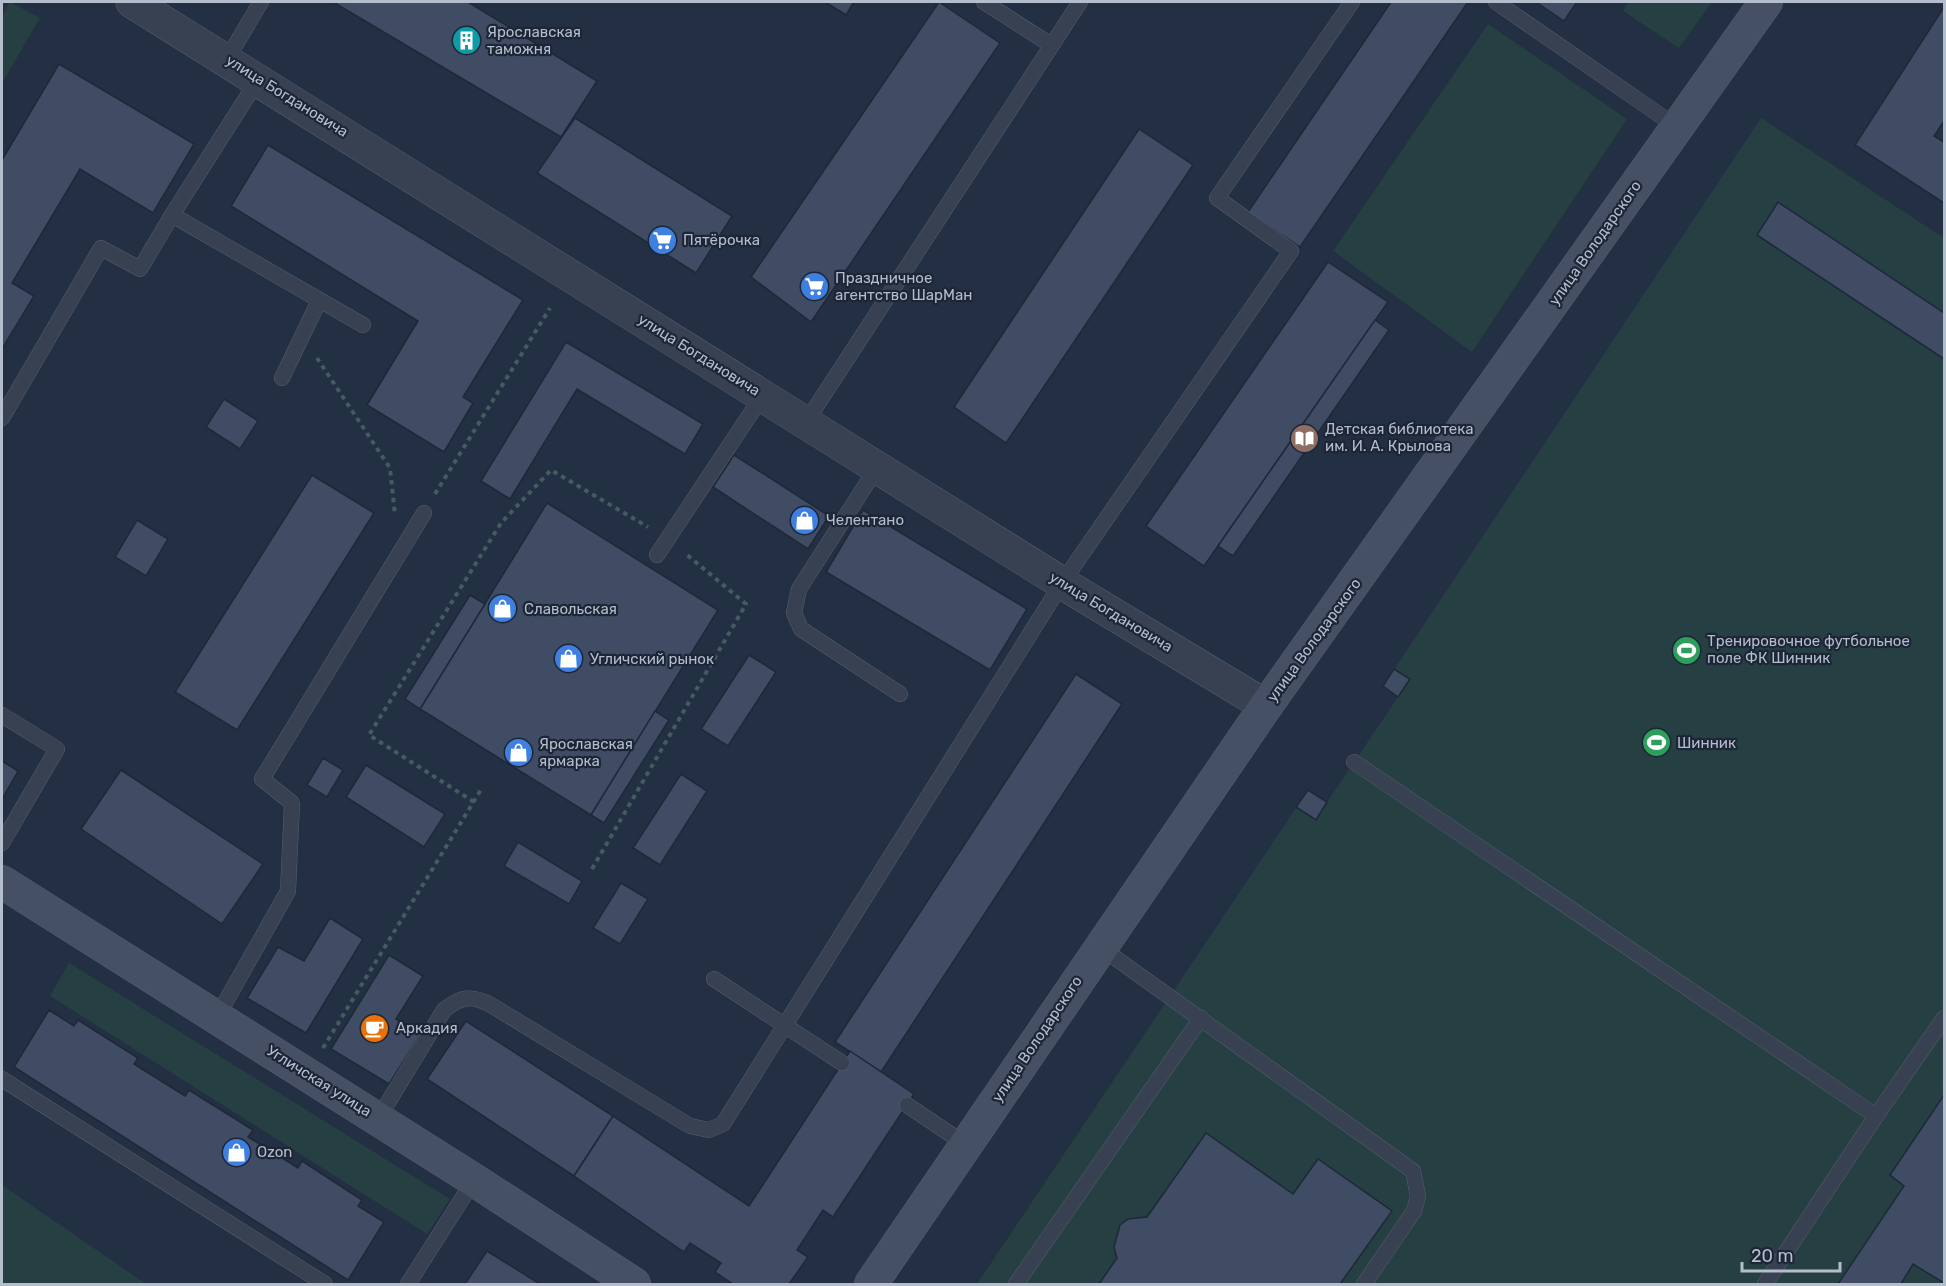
<svg xmlns="http://www.w3.org/2000/svg" width="1946" height="1286" font-family="Rubik,sans-serif">
	<style>
		.green { fill: #253f43 }
		.building { fill: #3f4c63; stroke: #1e2839; stroke-width: 1.5 }
		.lines { fill: none; stroke-linecap: round; stroke-linejoin: round }
		.lane-casing { stroke: #555f6f; stroke-width: 16 }
		.street-casing { stroke: #555f6f; stroke-width: 33 }
		.secondary-casing { stroke: #555f6f; stroke-width: 34 }
		.path { stroke: #435c60; stroke-width: 4; stroke-dasharray: 4.5 4.5; stroke-linecap: butt }
		.lane { stroke: #384152; stroke-width: 15 }
		.street { stroke: #384152; stroke-width: 32 }
		.secondary { stroke: #455065; stroke-width: 33 }
		.labels { text-anchor: middle; dominant-baseline: central; stroke-width: 4.5; stroke-linejoin: round; paint-order: stroke }
		.poi-label { font-size: 15px; fill: #b4bdcc; stroke: #1c2637; text-anchor: start }
		.street-label { font-size: 15px; fill: #b4bdcc; stroke: #1c2637 }
	</style>
	<rect width="100%" height="100%" fill="#232f43"/>
	<g class="green">
		<polygon points="10,2 40,18 2,83 2,16"/>
		<polygon points="1629,2 1712,2 1679,48 1623,11"/>
		<polygon points="1488,24 1627,119 1472,352 1333,251"/>
		<polygon points="1761,118 1944,238 1944,1284 977,1284 1308,790 1327,802 1398,697 1383,686"/>
		<polygon points="69,963 450,1199 427,1234 50,996"/>
		<polygon points="2,1185 146,1284 2,1284"/>
	</g>
	<g class="building">
		<polygon points="333,2 468,2 597,81 561,137"/>
		<polygon points="825,2 854,2 846,15"/>
		<polygon points="939,2 1000,43 811,322 751,277"/>
		<polygon points="1391,2 1468,2 1300,247 1248,212"/>
		<polygon points="1536,2 1577,2 1564,21"/>
		<polygon points="1944,7 1944,121 1934,136 1944,142 1944,203 1855,145"/>
		<polygon points="59,64 194,144 153,213 80,169 12,283 34,296 2,349 2,160"/>
		<polygon points="575,118 732,216 696,273 537,173"/>
		<polygon points="1139,129 1193,165 1006,443 954,407"/>
		<polygon points="268,145 523,300 463,397 473,403 444,452 367,405 418,321 231,206"/>
		<polygon points="1778,202 1944,313 1944,359 1757,235"/>
		<polygon points="1328,262 1388,302 1204,566 1146,526"/>
		<polygon points="1375,320 1389,330 1233,556 1218,546"/>
		<polygon points="566,342 703,424 685,454 577,389 510,499 481,481"/>
		<polygon points="224,399 258,421 240,449 206,427"/>
		<polygon points="734,455 829,516 808,549 713,487"/>
		<polygon points="312,475 374,513 237,730 175,692"/>
		<polygon points="547,503 718,610 591,815 420,709"/>
		<polygon points="863,510 1027,609 990,670 826,572"/>
		<polygon points="137,520 168,539 146,576 115,557"/>
		<polygon points="470,595 485,604 420,709 405,699"/>
		<polygon points="749,655 776,672 728,746 701,729"/>
		<polygon points="1394,669 1410,679 1398,697 1383,686"/>
		<polygon points="1076,674 1122,704 881,1072 835,1042"/>
		<polygon points="655,711 669,720 604,823 591,815"/>
		<polygon points="323,758 343,770 327,797 307,785"/>
		<polygon points="2,761 18,771 2,799"/>
		<polygon points="366,765 445,814 424,847 346,797"/>
		<polygon points="121,770 263,864 222,924 81,829"/>
		<polygon points="681,774 707,791 660,865 633,848"/>
		<polygon points="1308,790 1327,802 1316,820 1296,807"/>
		<polygon points="518,842 582,881 569,904 504,866"/>
		<polygon points="621,883 648,899 620,944 593,928"/>
		<polygon points="330,918 363,939 306,1033 247,998 278,947 304,961"/>
		<polygon points="389,955 423,976 396,1019 421,1034 389,1084 331,1049"/>
		<polygon points="49,1010 74,1026 78,1020 138,1058 134,1064 185,1096 189,1090 253,1130 248,1137 298,1168 302,1161 362,1200 358,1206 384,1222 348,1280 14,1067"/>
		<polygon points="466,1021 613,1116 574,1176 427,1079"/>
		<polygon points="850,1051 914,1094 833,1217 823,1210 797,1250 808,1257 789,1284 733,1284 715,1272 721,1263 690,1243 684,1252 574,1176 613,1116 749,1206"/>
		<polygon points="1944,1095 1944,1283 1913,1264 1901,1284 1838,1284 1904,1186 1890,1175"/>
		<polygon points="1206,1133 1293,1194 1318,1159 1392,1211 1340,1284 1099,1284 1117,1258 1114,1247 1120,1225 1128,1219 1147,1217"/>
		<polygon points="487,1251 540,1284 465,1284"/>
	</g>
	<g class="lines">
		<defs>
			<g id="lane">
				<polyline points="984,2 1051,45"/>
				<polyline points="1496,2 1677,127"/>
				<polyline points="227,59 261,2"/>
				<polyline points="259,78 172,215 363,325"/>
				<polyline points="282,378 319,301"/>
				<polyline points="2,418 101,248 140,269 172,215"/>
				<polyline points="806,422 1080,2"/>
				<polyline points="878,466 799,589 794,613 801,629 900,694"/>
				<polyline points="657,555 763,395"/>
				<polyline points="2,715 57,749 2,843"/>
				<polyline points="1354,762 1876,1116"/>
				<polyline points="1100,947 1413,1171 1418,1196 1414,1211 1364,1284"/>
				<polyline points="714,979 842,1063"/>
				<polyline points="217,1017 288,891 292,803 262,779 424,513"/>
				<polyline points="2,1079 325,1284"/>
				<polyline points="907,1105 965,1144"/>
				<path d="M378,1119L444,1010C461,996 472,995 491,1005L690,1126L709,1130L723,1124L1062,583L1291,251L1217,198L1352,2"/>
				<polyline points="408,1284 474,1180"/>
				<polyline points="1016,1284 1201,1018"/>
				<polyline points="1765,1284 1876,1116 1944,1018"/>
			</g>
			<polyline id="street" points="132,2 1062,583 1266,706"/>
			<g id="secondary">
				<polyline points="2,882 474,1180 634,1284"/>
				<polyline points="871,1284 1266,706 1766,2"/>
			</g>
		</defs>
		<use href="#lane" class="lane-casing"/>
		<use href="#street" class="street-casing"/>
		<use href="#secondary" class="secondary-casing"/>
		<g class="path">
			<polyline points="317,358 390,468 395,515"/>
			<polyline points="435,494 550,308"/>
			<polyline points="474,802 369,735 501,523 551,470 648,527"/>
			<polyline points="592,869 746,604 686,554"/>
			<polyline points="323,1048 482,788"/>
		</g>
		<use href="#lane" class="lane"/>
		<use href="#street" class="street"/>
		<use href="#secondary" class="secondary"/>
	</g>
	<defs>
		<symbol id="building-disc" viewBox="-11 -11 22 22"><circle r="9.5" fill="#0f9aa8" stroke="#1c2637"/><path d="M-4-6H4V6H1V3H-1V6H-4ZM-2.5-4.3h1.7v1.8h-1.7ZM.8-4.3h1.7v1.8H.8ZM-2.5-1h1.7V.8h-1.7ZM.8-1h1.7V.8H.8Z" fill="#fff"/></symbol>
		<symbol id="supermarket-disc" viewBox="-11 -11 22 22"><circle r="9.5" fill="#3f7fe0" stroke="#1c2637"/><path d="M-6-5.5h2.5l.6 2H6L4.5 2H-2.5L-4.4-4H-6ZM-1.5 3.2a1.3 1.3 0 1 0 .1 0ZM3 3.2a1.3 1.3 0 1 0 .1 0Z" fill="#fff"/></symbol>
		<symbol id="library-disc" viewBox="-11 -11 22 22"><circle r="9.5" fill="#8d6e63" stroke="#1c2637"/><path d="M-6-4Q-3-5.5-.7-3.5V5Q-3 3-6 4ZM6-4Q3-5.5 .7-3.5V5Q3 3 6 4Z" fill="#fff"/></symbol>
		<symbol id="shop-disc" viewBox="-11 -11 22 22"><circle r="9.5" fill="#3f7fe0" stroke="#1c2637"/><path d="M-5-2.5h2.3a2.7 3.5 0 0 1 5.4 0H5L5.5 6h-11ZM-1.5-2.5h3a1.5 2.3 0 0 0-3 0Z" fill="#fff"/></symbol>
		<symbol id="stadium-disc" viewBox="-11 -11 22 22"><circle r="9.5" fill="#2e9e5b" stroke="#1c2637"/><path d="M0-5a6.5 5 0 1 0 0 10a6.5 5 0 1 0 0-10ZM-3.5-1.8h7v3.6h-7Z" fill="#fff"/></symbol>
		<symbol id="cafe-disc" viewBox="-11 -11 22 22"><circle r="9.5" fill="#e8710a" stroke="#1c2637"/><path d="M-5.5-4.5H6V0H3Q3 3.5 0 3.5H-2.5Q-5.5 3.5-5.5 0ZM3-3.2v2h1.7v-2ZM-6 4.5H4V6H-6Z" fill="#fff"/></symbol>
	</defs>
	<g fill-rule="evenodd">
		<use href="#building-disc" x="450" y="24" width="33" height="33"/>
		<use href="#supermarket-disc" x="646" y="224" width="33" height="33"/>
		<use href="#supermarket-disc" x="798" y="270" width="33" height="33"/>
		<use href="#library-disc" x="1288" y="422" width="33" height="33"/>
		<use href="#shop-disc" x="788" y="504" width="33" height="33"/>
		<use href="#shop-disc" x="486" y="592" width="33" height="33"/>
		<use href="#stadium-disc" x="1670" y="634" width="33" height="33"/>
		<use href="#shop-disc" x="552" y="642" width="33" height="33"/>
		<use href="#stadium-disc" x="1640" y="726" width="33" height="33"/>
		<use href="#shop-disc" x="502" y="736" width="33" height="33"/>
		<use href="#cafe-disc" x="358" y="1012" width="33" height="33"/>
		<use href="#shop-disc" x="220" y="1136" width="33" height="33"/>
	</g>
	<g class="labels">
		<g class="poi-label">
			<text x="487" y="32">Ярославская<tspan x="487" dy="17">таможня</tspan></text>
			<text x="683" y="240">Пятёрочка</text>
			<text x="835" y="278">Праздничное<tspan x="835" dy="17">агентство ШарМан</tspan></text>
			<text x="1325" y="429">Детская библиотека<tspan x="1325" dy="17">им. И. А. Крылова</tspan></text>
			<text x="826" y="520">Челентано</text>
			<text x="524" y="609">Славольская</text>
			<text x="1707" y="641">Тренировочное футбольное<tspan x="1707" dy="17">поле ФК Шинник</tspan></text>
			<text x="590" y="659">Угличский рынок</text>
			<text x="1677" y="743">Шинник</text>
			<text x="539" y="744">Ярославская<tspan x="539" dy="17">ярмарка</tspan></text>
			<text x="396" y="1028">Аркадия</text>
			<text x="257" y="1152">Ozon</text>
		</g>
		<g class="street-label">
			<text transform="translate(287 96) rotate(32)">улица Богдановича</text>
			<text transform="translate(1595 243) rotate(-55)">улица Володарского</text>
			<text transform="translate(699 355) rotate(32)">улица Богдановича</text>
			<text transform="translate(1111 612) rotate(31)">улица Богдановича</text>
			<text transform="translate(1314 640) rotate(-54)">улица Володарского</text>
			<text transform="translate(1037 1039) rotate(-56)">улица Володарского</text>
			<text transform="translate(319 1081) rotate(32)">Угличская улица</text>
		</g>
	</g>
	<rect width="1946" height="1286" fill="none" stroke="#b4bdcc" stroke-width="6"/>
	<path d="M1742 1262v9h98v-9" fill="none" stroke="#b4bdcc" stroke-width="3"/>
	<text x="1751" y="1262" font-size="18" fill="#b4bdcc" stroke="#1c2637" stroke-width="4.5" paint-order="stroke">20 m</text>
</svg>
